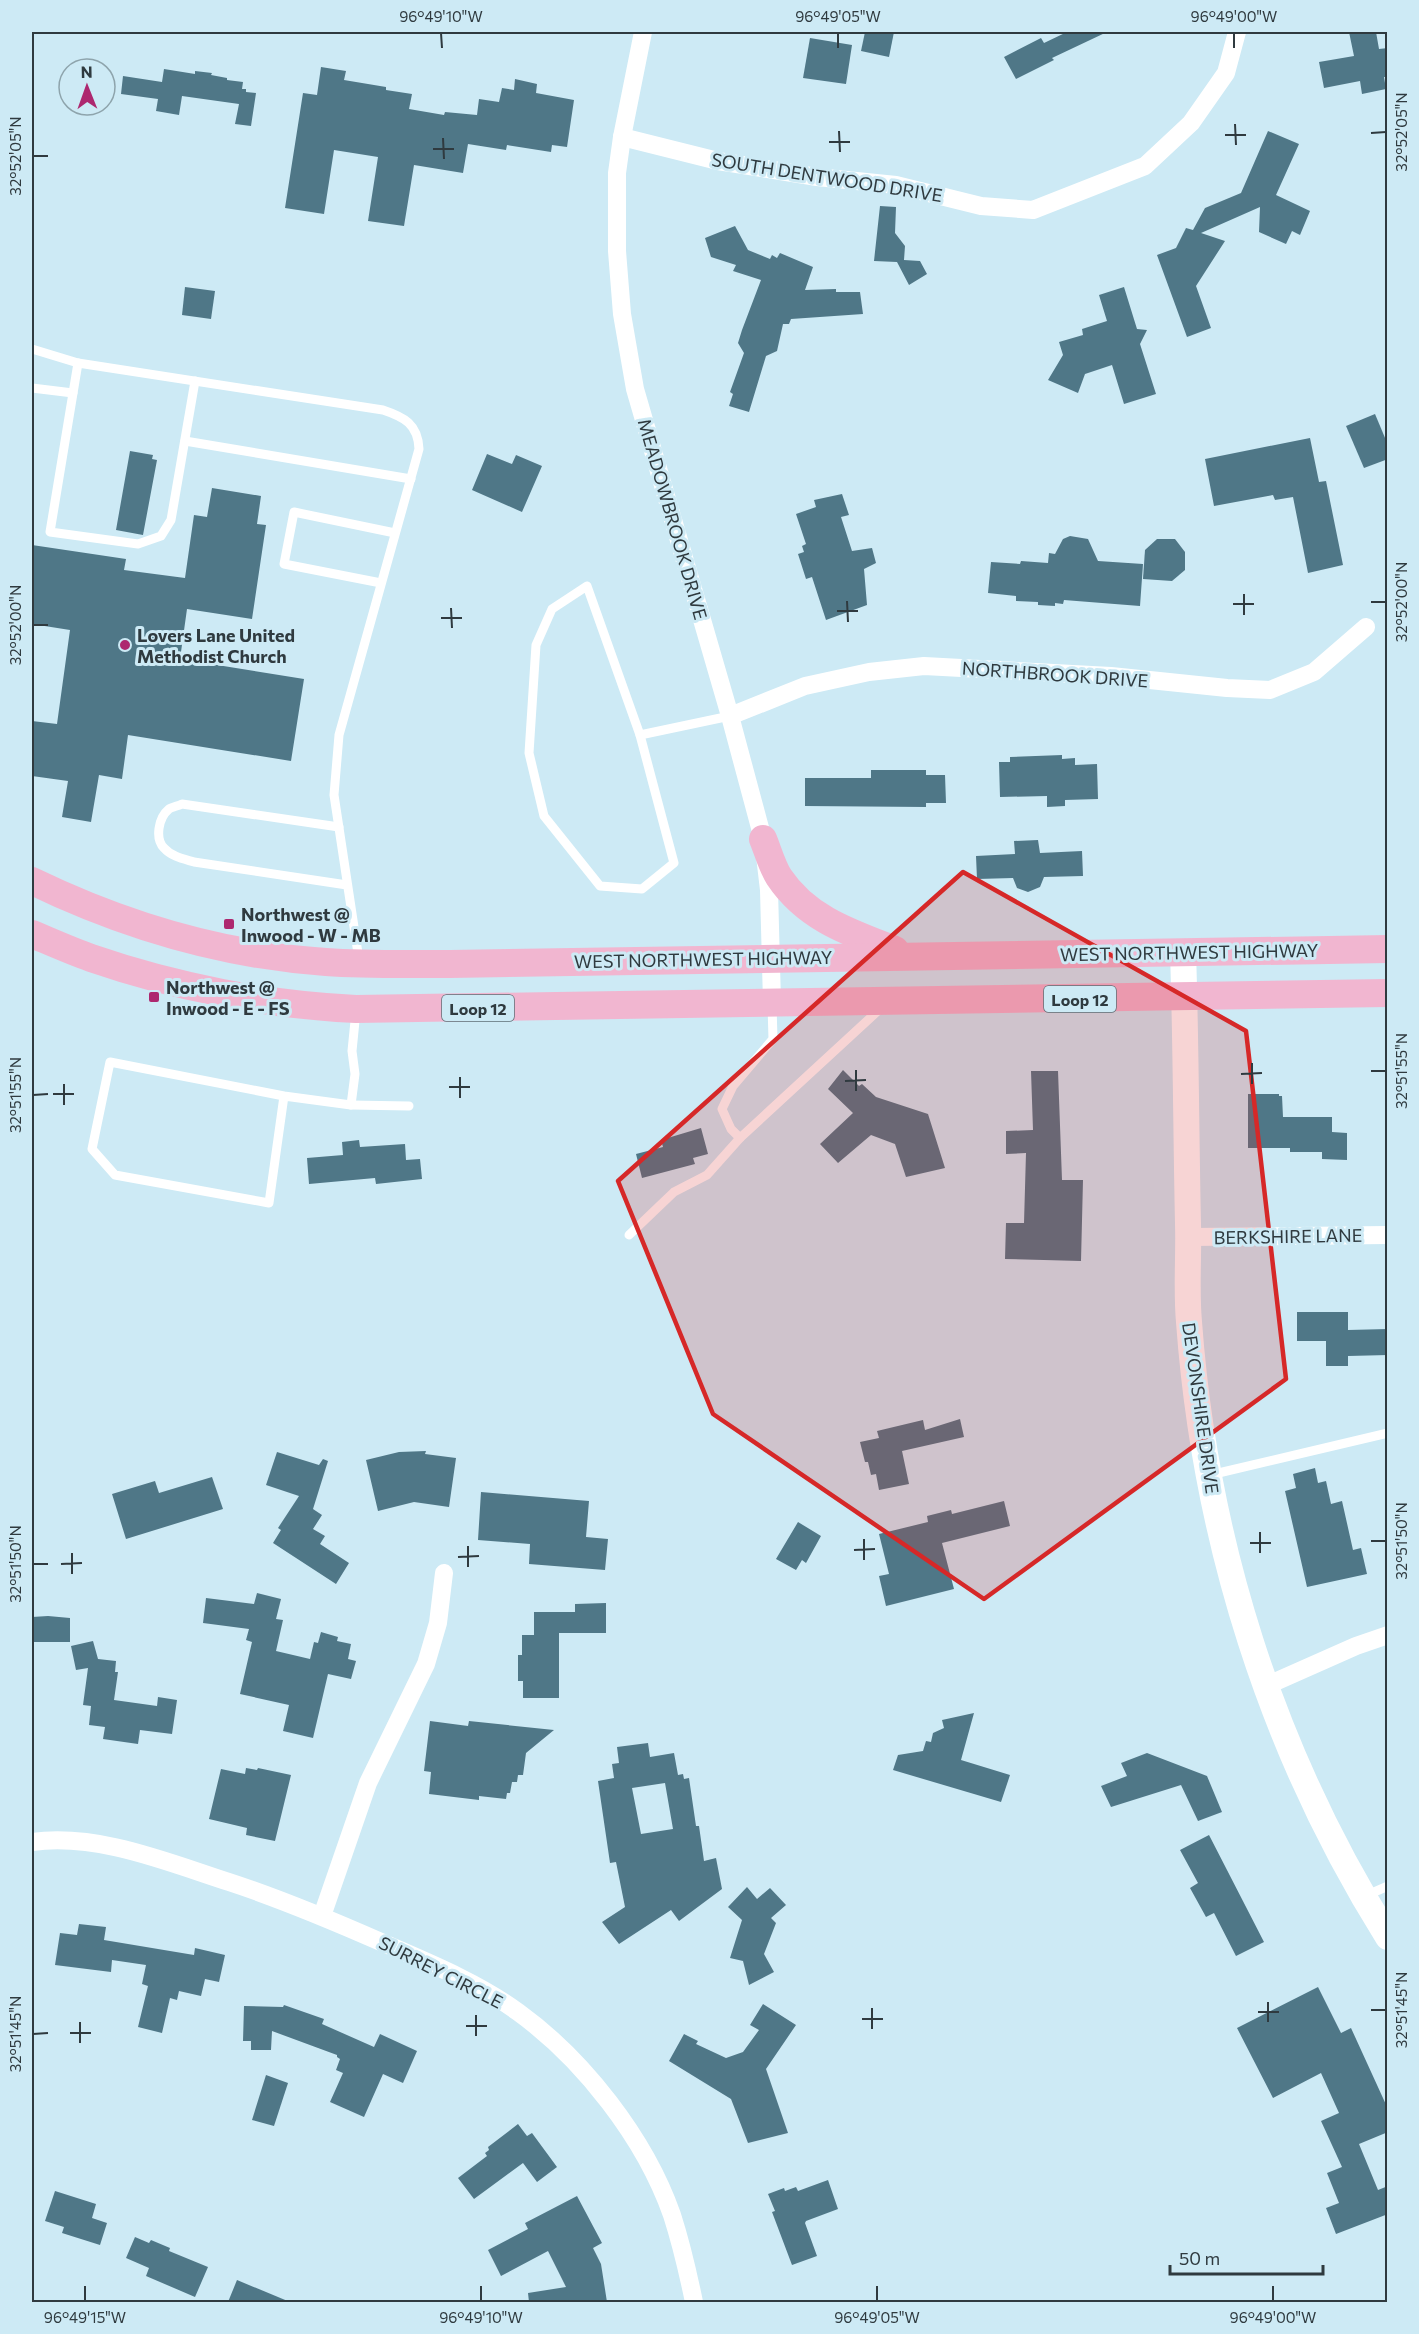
<svg xmlns="http://www.w3.org/2000/svg" width="1419" height="2334" font-family="Commissioner,sans-serif">
	<style>
		.building { fill: #4f7787; fill-rule: evenodd }
		.lines { fill: none; stroke-linecap: round; stroke-linejoin: round }
		.lane { stroke: #fff; stroke-width: 9 }
		.street { stroke: #fff; stroke-width: 18 }
		.secondary { stroke: #fff; stroke-width: 26 }
		.primary { stroke: #f1b6d0; stroke-width: 28 }
		.marked { fill: #d62828; fill-opacity: 0.2; stroke: #d62828; stroke-width: 4.5; stroke-linejoin: round }
		.ticks { fill: none; stroke: #2f3a3f; stroke-width: 2 }
		.poi-dot { fill: #ad286f; stroke: #cdeaf5; stroke-width: 2 }
		.labels { text-anchor: middle; dominant-baseline: central; stroke-width: 6; stroke-linejoin: round; paint-order: stroke }
		.shield { fill: #cdeaf5; stroke: #5e6f76; stroke-width: 1.5 }
		.shield-label { font-size: 16px; font-weight: bold; fill: #2f3a3f }
		.street-label { font-size: 18px; fill: #2f3a3f; stroke: #cdeaf5 }
		.poi-label { font-size: 18px; font-weight: bold; fill: #2f3a3f; stroke: #cdeaf5; text-anchor: start }
		.neatline { fill: none; stroke: #2f3a3f; stroke-width: 2 }
		.ticks-label { font-size: 15px; text-anchor: middle; fill: #2f3a3f }
	</style>
	<rect width="100%" height="100%" fill="#cdeaf5"/>
	<g class="building">
		<polygon points="865,32 894,32 889,57 861,51"/>
		<polygon points="1067,32 1107,32 1052,58 1054,60 1016,79 1004,57 1041,38 1044,43"/>
		<polygon points="1349,32 1376,32 1379,49 1388,48 1388,77 1384,77 1386,89 1362,94 1360,81 1324,88 1319,62 1354,56"/>
		<polygon points="810,38 852,45 846,84 803,78"/>
		<polygon points="321,67 346,71 344,80 386,87 386,90 412,94 409,109 444,115 445,112 477,115 479,99 499,102 502,88 514,90 515,79 537,84 536,93 574,100 567,147 552,145 551,152 507,145 506,150 468,144 463,173 414,165 404,226 368,221 378,157 334,150 324,214 285,208 303,93 317,95"/>
		<polygon points="164,69 195,74 195,71 212,73 211,75 227,78 227,80 243,82 242,89 246,89 246,92 256,93 251,126 235,124 239,104 182,96 179,115 156,111 158,99 121,94 123,76 162,82"/>
		<polygon points="1268,131 1299,144 1276,195 1310,211 1300,235 1292,231 1286,244 1259,232 1260,207 1201,233 1225,241 1196,286 1211,328 1187,337 1157,255 1176,248 1186,228 1193,230 1205,208 1241,193"/>
		<polygon points="880,206 896,207 895,233 905,246 904,260 920,261 927,274 909,285 897,262 874,261"/>
		<polygon points="735,226 748,250 770,259 772,255 777,258 780,253 813,267 805,290 836,289 836,292 860,292 863,314 791,319 789,324 783,324 777,351 766,356 749,412 729,406 733,394 730,392 744,353 738,343 742,330 761,280 733,271 736,265 711,257 705,238"/>
		<polygon points="185,287 215,291 211,319 182,315"/>
		<polygon points="1124,287 1137,329 1147,330 1140,344 1156,394 1124,404 1112,365 1085,374 1078,393 1048,380 1063,355 1059,342 1083,335 1082,329 1107,321 1099,295"/>
		<polygon points="1375,414 1388,445 1388,459 1364,468 1346,426"/>
		<polygon points="1310,438 1319,482 1326,481 1343,565 1308,573 1293,497 1275,500 1273,495 1214,506 1205,459"/>
		<polygon points="130,451 153,455 152,459 157,460 143,535 116,530"/>
		<polygon points="487,454 512,464 516,455 542,466 522,512 472,490"/>
		<polygon points="212,488 261,496 257,524 266,525 252,619 187,609 180,659 304,679 291,761 128,735 122,779 99,775 91,822 62,817 68,781 32,776 32,721 57,724 70,630 32,624 32,545 126,559 124,570 185,578 194,515 207,517"/>
		<polygon points="842,494 849,515 841,517 852,551 872,548 876,563 864,569 867,605 826,620 812,577 806,579 798,554 804,552 802,546 806,544 796,514 816,507 814,500"/>
		<polygon points="1070,536 1088,539 1098,561 1143,564 1140,606 1064,600 1063,604 1055,603 1055,606 1038,605 1038,602 1016,601 1016,596 988,593 991,562 1020,564 1021,561 1048,563 1049,553 1055,554 1063,539"/>
		<polygon points="1157,539 1175,539 1185,552 1185,570 1172,581 1143,579 1145,550"/>
		<polygon points="1062,755 1062,759 1075,758 1075,765 1097,764 1098,799 1065,800 1065,806 1047,807 1047,796 1000,797 999,762 1010,762 1010,757"/>
		<polygon points="871,770 926,770 926,775 945,775 946,803 926,803 926,807 805,806 805,778 871,778"/>
		<polygon points="1038,840 1040,853 1082,851 1083,876 1044,877 1040,887 1028,892 1017,888 1013,878 977,879 976,856 1015,854 1014,841"/>
		<polygon points="843,1070 859,1086 862,1084 876,1097 928,1114 945,1168 906,1177 895,1144 871,1135 838,1163 820,1144 853,1113 828,1089"/>
		<polygon points="1031,1071 1058,1071 1062,1180 1083,1180 1081,1261 1005,1259 1006,1223 1024,1223 1026,1153 1006,1154 1006,1131 1033,1130"/>
		<polygon points="1248,1094 1279,1094 1279,1096 1282,1096 1283,1117 1332,1117 1332,1132 1347,1133 1347,1160 1322,1159 1322,1152 1290,1152 1290,1148 1248,1148"/>
		<polygon points="701,1128 708,1154 693,1158 695,1164 642,1178 636,1154 663,1147 661,1140"/>
		<polygon points="359,1140 360,1147 405,1144 406,1160 420,1159 422,1179 376,1184 375,1178 309,1184 307,1158 343,1155 342,1142"/>
		<polygon points="1297,1312 1348,1312 1348,1330 1388,1329 1388,1355 1348,1356 1348,1366 1326,1366 1326,1341 1297,1341"/>
		<polygon points="960,1419 964,1437 902,1451 909,1484 879,1490 876,1474 871,1475 868,1462 865,1462 860,1442 879,1438 877,1431 923,1420 925,1430"/>
		<polygon points="426,1451 425,1454 456,1458 449,1507 414,1502 378,1511 366,1460 399,1452"/>
		<polygon points="277,1452 319,1465 323,1459 328,1461 313,1509 322,1515 313,1529 325,1536 320,1544 349,1563 336,1584 273,1543 281,1530 278,1528 299,1496 266,1485"/>
		<polygon points="1315,1468 1318,1483 1326,1481 1331,1504 1342,1501 1353,1550 1361,1548 1367,1574 1307,1587 1285,1491 1296,1488 1293,1474"/>
		<polygon points="212,1477 223,1509 126,1539 112,1494 155,1481 159,1493"/>
		<polygon points="481,1492 589,1501 586,1537 608,1539 605,1570 529,1564 530,1544 478,1540"/>
		<polygon points="1004,1501 1010,1526 942,1543 954,1589 886,1606 879,1576 889,1574 879,1534 928,1522 927,1516 951,1510 952,1514"/>
		<polygon points="798,1522 821,1536 806,1563 802,1560 796,1570 776,1559"/>
		<polygon points="257,1593 281,1599 276,1619 283,1620 276,1651 310,1659 314,1642 318,1643 321,1632 338,1637 337,1641 351,1644 348,1659 356,1661 351,1679 328,1674 313,1738 283,1731 289,1705 240,1694 252,1642 246,1640 249,1629 203,1623 206,1598 254,1604"/>
		<polygon points="606,1603 606,1633 559,1633 559,1698 523,1698 523,1681 518,1681 518,1655 522,1655 522,1635 534,1635 534,1612 575,1612 575,1604"/>
		<polygon points="48,1616 70,1618 70,1642 32,1642 32,1617"/>
		<polygon points="93,1641 98,1659 116,1661 115,1672 118,1672 114,1700 157,1706 158,1697 177,1700 172,1734 140,1730 138,1744 103,1739 105,1727 89,1725 91,1706 83,1705 88,1668 76,1670 71,1646"/>
		<polygon points="974,1713 961,1760 1010,1775 1001,1802 893,1770 898,1755 923,1751 926,1741 931,1742 933,1733 944,1728 942,1720"/>
		<polygon points="430,1721 468,1726 469,1721 554,1730 526,1753 523,1775 518,1775 517,1782 512,1782 510,1793 507,1793 506,1799 479,1796 479,1800 429,1794 431,1772 424,1771"/>
		<path d="M648,1743L650,1757L674,1753L678,1775L683,1774L684,1779L689,1778L696,1826H699L704,1861L716,1858L722,1889L679,1921L671,1910L619,1944L602,1922L625,1907L616,1862L610,1863L598,1781L614,1778L612,1764L619,1763L617,1747ZM665,1783L673,1829L641,1834L632,1788Z"/>
		<polygon points="1147,1753 1207,1776 1222,1812 1198,1821 1181,1785 1111,1807 1101,1786 1127,1776 1121,1763"/>
		<polygon points="246,1768 257,1770 258,1768 291,1775 275,1841 246,1835 247,1828 209,1819 221,1769 245,1774"/>
		<polygon points="1209,1835 1264,1942 1236,1956 1214,1913 1206,1917 1190,1888 1198,1883 1180,1850"/>
		<polygon points="747,1887 757,1899 770,1888 786,1905 771,1918 776,1923 764,1954 774,1972 749,1985 743,1961 730,1958 742,1920 728,1907"/>
		<polygon points="79,1924 106,1927 104,1940 194,1955 195,1948 225,1955 219,1982 205,1979 201,1996 179,1991 177,2000 170,1998 162,2033 138,2027 148,1986 142,1984 146,1965 112,1960 111,1972 55,1965 60,1933 77,1935"/>
		<polygon points="1318,1987 1341,2033 1351,2028 1388,2109 1388,2132 1359,2144 1378,2190 1388,2186 1388,2214 1336,2234 1326,2208 1339,2203 1327,2173 1342,2167 1321,2121 1339,2113 1321,2073 1273,2098 1237,2028"/>
		<polygon points="763,2004 796,2025 766,2069 788,2133 748,2143 731,2099 669,2061 684,2034 698,2041 696,2044 726,2058 743,2052 759,2030 750,2025"/>
		<polygon points="284,2005 324,2019 322,2024 374,2047 380,2034 417,2051 403,2083 383,2074 364,2117 330,2102 343,2073 336,2070 340,2059 337,2057 337,2055 272,2031 271,2050 251,2050 251,2041 243,2041 244,2006 283,2007"/>
		<polygon points="266,2075 288,2083 274,2126 252,2120"/>
		<polygon points="518,2124 527,2136 532,2133 557,2167 537,2182 523,2163 474,2199 458,2178 487,2156 485,2153 489,2150 488,2147"/>
		<polygon points="828,2180 838,2209 806,2221 805,2223 817,2256 792,2265 772,2212 775,2211 768,2194 784,2188 785,2191 796,2187 798,2191"/>
		<polygon points="55,2191 96,2204 92,2218 107,2223 100,2245 62,2233 64,2227 45,2221"/>
		<polygon points="577,2196 602,2243 593,2248 601,2264 607,2302 529,2302 528,2293 566,2287 548,2251 501,2276 488,2250 528,2229 525,2223"/>
		<polygon points="135,2237 149,2243 151,2240 170,2248 169,2251 208,2267 195,2297 146,2276 149,2268 126,2258"/>
		<polygon points="237,2280 290,2302 228,2302"/>
	</g>
	<g class="lines">
		<g class="lane">
			<path d="M32,349L78,363L383,410C404,417 418,424 419,449L339,735L334,795L359,960"/>
			<polyline points="78,363 50,532 138,544 161,536 171,520 195,381"/>
			<polyline points="32,388 73,393"/>
			<polyline points="185,441 411,479"/>
			<polyline points="381,583 284,564 294,512 395,533"/>
			<polygon points="587,586 640,735 674,863 642,889 600,886 544,816 529,753 536,645 552,609"/>
			<polyline points="640,735 730,716"/>
			<path d="M339,827L182,804C178,806 172,807 169,809C158,818 155,839 164,848C172,857 184,859 194,862L347,885"/>
			<polyline points="772,1005 773,1039 733,1086 722,1109 731,1129 740,1138 881,1008"/>
			<polyline points="284,1096 110,1062 92,1149 115,1175 269,1203 284,1096 351,1105 355,1074 352,1051 356,1011"/>
			<polyline points="351,1105 409,1106"/>
			<polyline points="629,1235 674,1192 707,1175 740,1138"/>
			<polyline points="1210,1475 1388,1433"/>
			<polyline points="1365,1896 1388,1886"/>
		</g>
		<g class="street">
			<polyline points="643,32 622,137 617,173 617,251 622,314 635,389 730,716 763,839 769,890 772,1002"/>
			<polyline points="622,137 718,161 817,177 896,185 981,206 1033,210 1145,166 1191,123 1226,73 1237,32"/>
			<polyline points="730,716 805,686 869,672 924,666 1111,676 1227,688 1270,690 1314,672 1366,627"/>
			<polyline points="1188,1237 1388,1235"/>
			<polyline points="1266,1686 1356,1646 1388,1635"/>
			<path d="M32,1842C98,1833 167,1862 229,1882C281,1899 331,1920 381,1942C427,1962 477,1982 518,2012C583,2059 645,2138 672,2215C681,2243 688,2273 694,2302"/>
			<polyline points="322,1916 368,1783 426,1664 438,1623 444,1573"/>
		</g>
		<path class="secondary" d="M1183,952C1186,1042 1186,1133 1188,1224C1189,1256 1186,1289 1189,1322C1205,1539 1271,1751 1388,1937"/>
		<g class="primary">
			<path d="M763,839C768,851 772,866 779,877C807,919 851,933 895,950"/>
			<path d="M32,881C123,925 224,955 326,962C367,965 409,964 450,964L1388,949"/>
			<path d="M32,934C51,942 71,951 91,958C175,987 268,1005 356,1009L1388,993"/>
		</g>
	</g>
	<path class="marked" d="M963,872L1246,1031L1286,1379L984,1599L713,1414L618,1181Z"/>
	<path class="ticks" d="M441,33L442,48M838,33V48M1234,33V48M1235,124L1236,145M839,131L840,152M1371,133L1386,132M1225,135H1246M443,138L444,159M829,142H850M433,149H454M33,156H48M1244,594V615M847,601L848,622M1371,602H1386M1233,604H1254M451,608L452,628M837,611H858M441,618H462M33,625H48M1252,1063V1084M856,1070V1091M1371,1071H1386M1241,1074L1262,1073M460,1077V1098M845,1081L866,1080M64,1084V1105M449,1087H470M53,1094H74M33,1095L48,1094M1260,1532V1553M864,1539V1560M1371,1541H1386M1250,1543H1271M468,1546V1567M854,1550L875,1549M72,1553V1574M458,1557L479,1556M33,1564H48M61,1564L82,1563M1268,2002V2022M872,2008V2029M1371,2010H1386M1258,2012H1279M476,2015V2036M862,2019H883M80,2022V2043M466,2026H487M70,2033H91M33,2034L48,2033M85,2286V2301M481,2286V2301M877,2286V2301M1273,2286V2301"/>
	<g class="poi-dot">
		<circle cx="125" cy="645" r="6"/>
		<rect x="223" y="918" width="12" height="12" rx="3"/>
		<rect x="148" y="991" width="12" height="12" rx="3"/>
	</g>
	<g class="labels">
		<g class="shield">
			<rect x="1044" y="986" width="72" height="26" rx="4.5"/>
			<rect x="442" y="995" width="72" height="26" rx="4.5"/>
		</g>
		<g class="shield-label">
			<text x="1080" y="999">Loop 12</text>
			<text x="478" y="1008">Loop 12</text>
		</g>
		<g class="street-label">
			<text transform="translate(827 177) rotate(9)">SOUTH DENTWOOD DRIVE</text>
			<text transform="translate(673 519) rotate(74)">MEADOWBROOK DRIVE</text>
			<text transform="translate(1055 674) rotate(4)">NORTHBROOK DRIVE</text>
			<text transform="translate(1189 952) rotate(-1)">WEST NORTHWEST HIGHWAY</text>
			<text transform="translate(703 959) rotate(-1)">WEST NORTHWEST HIGHWAY</text>
			<text transform="translate(1288 1236) rotate(-1)">BERKSHIRE LANE</text>
			<text transform="translate(1201 1408) rotate(82)">DEVONSHIRE DRIVE</text>
			<text transform="translate(441 1972) rotate(27)">SURREY CIRCLE</text>
		</g>
		<g class="poi-label">
			<text x="137" y="635">Lovers Lane United<tspan x="137" dy="21">Methodist Church</tspan></text>
			<text x="241" y="914">Northwest @<tspan x="241" dy="21">Inwood - W - MB</tspan></text>
			<text x="166" y="987">Northwest @<tspan x="166" dy="21">Inwood - E - FS</tspan></text>
		</g>
	</g>
	<rect width="1419" height="2334" fill="none" stroke="#cdeaf5" stroke-width="66"/>
	<g transform="translate(87 87) rotate(359)"><circle r="28" fill="#cdeaf5" stroke="#8ea4ac" stroke-width="1.5"/>
	<path d="M0-4.5L10 22L0 15L-10 22Z" fill="#ad286f"/>
	<text y="-9" font-size="16" font-weight="bold" text-anchor="middle" fill="#2f3a3f">N</text>
	</g>
	<path d="M1170 2265v9h153v-9" fill="none" stroke="#2f3a3f" stroke-width="3"/>
	<text x="1179" y="2265" font-size="18" fill="#2f3a3f" stroke="#cdeaf5" stroke-width="4.5" paint-order="stroke">50 m</text>
	<rect x="33" y="33" width="1353" height="2268" class="neatline"/>
	<g class="ticks-label">
		<text x="441" y="22">96°49'10"W</text>
		<text x="838" y="22">96°49'05"W</text>
		<text x="1234" y="22">96°49'00"W</text>
		<text transform="translate(1402 132) rotate(-90)" y="5">32°52'05"N</text>
		<text transform="translate(16 156) rotate(-90)" y="5">32°52'05"N</text>
		<text transform="translate(1402 602) rotate(-90)" y="5">32°52'00"N</text>
		<text transform="translate(16 625) rotate(-90)" y="5">32°52'00"N</text>
		<text transform="translate(1402 1071) rotate(-90)" y="5">32°51'55"N</text>
		<text transform="translate(16 1095) rotate(-90)" y="5">32°51'55"N</text>
		<text transform="translate(1402 1541) rotate(-90)" y="5">32°51'50"N</text>
		<text transform="translate(16 1564) rotate(-90)" y="5">32°51'50"N</text>
		<text transform="translate(1402 2010) rotate(-90)" y="5">32°51'45"N</text>
		<text transform="translate(16 2034) rotate(-90)" y="5">32°51'45"N</text>
		<text x="85" y="2323">96°49'15"W</text>
		<text x="481" y="2323">96°49'10"W</text>
		<text x="877" y="2323">96°49'05"W</text>
		<text x="1273" y="2323">96°49'00"W</text>
	</g>
</svg>
